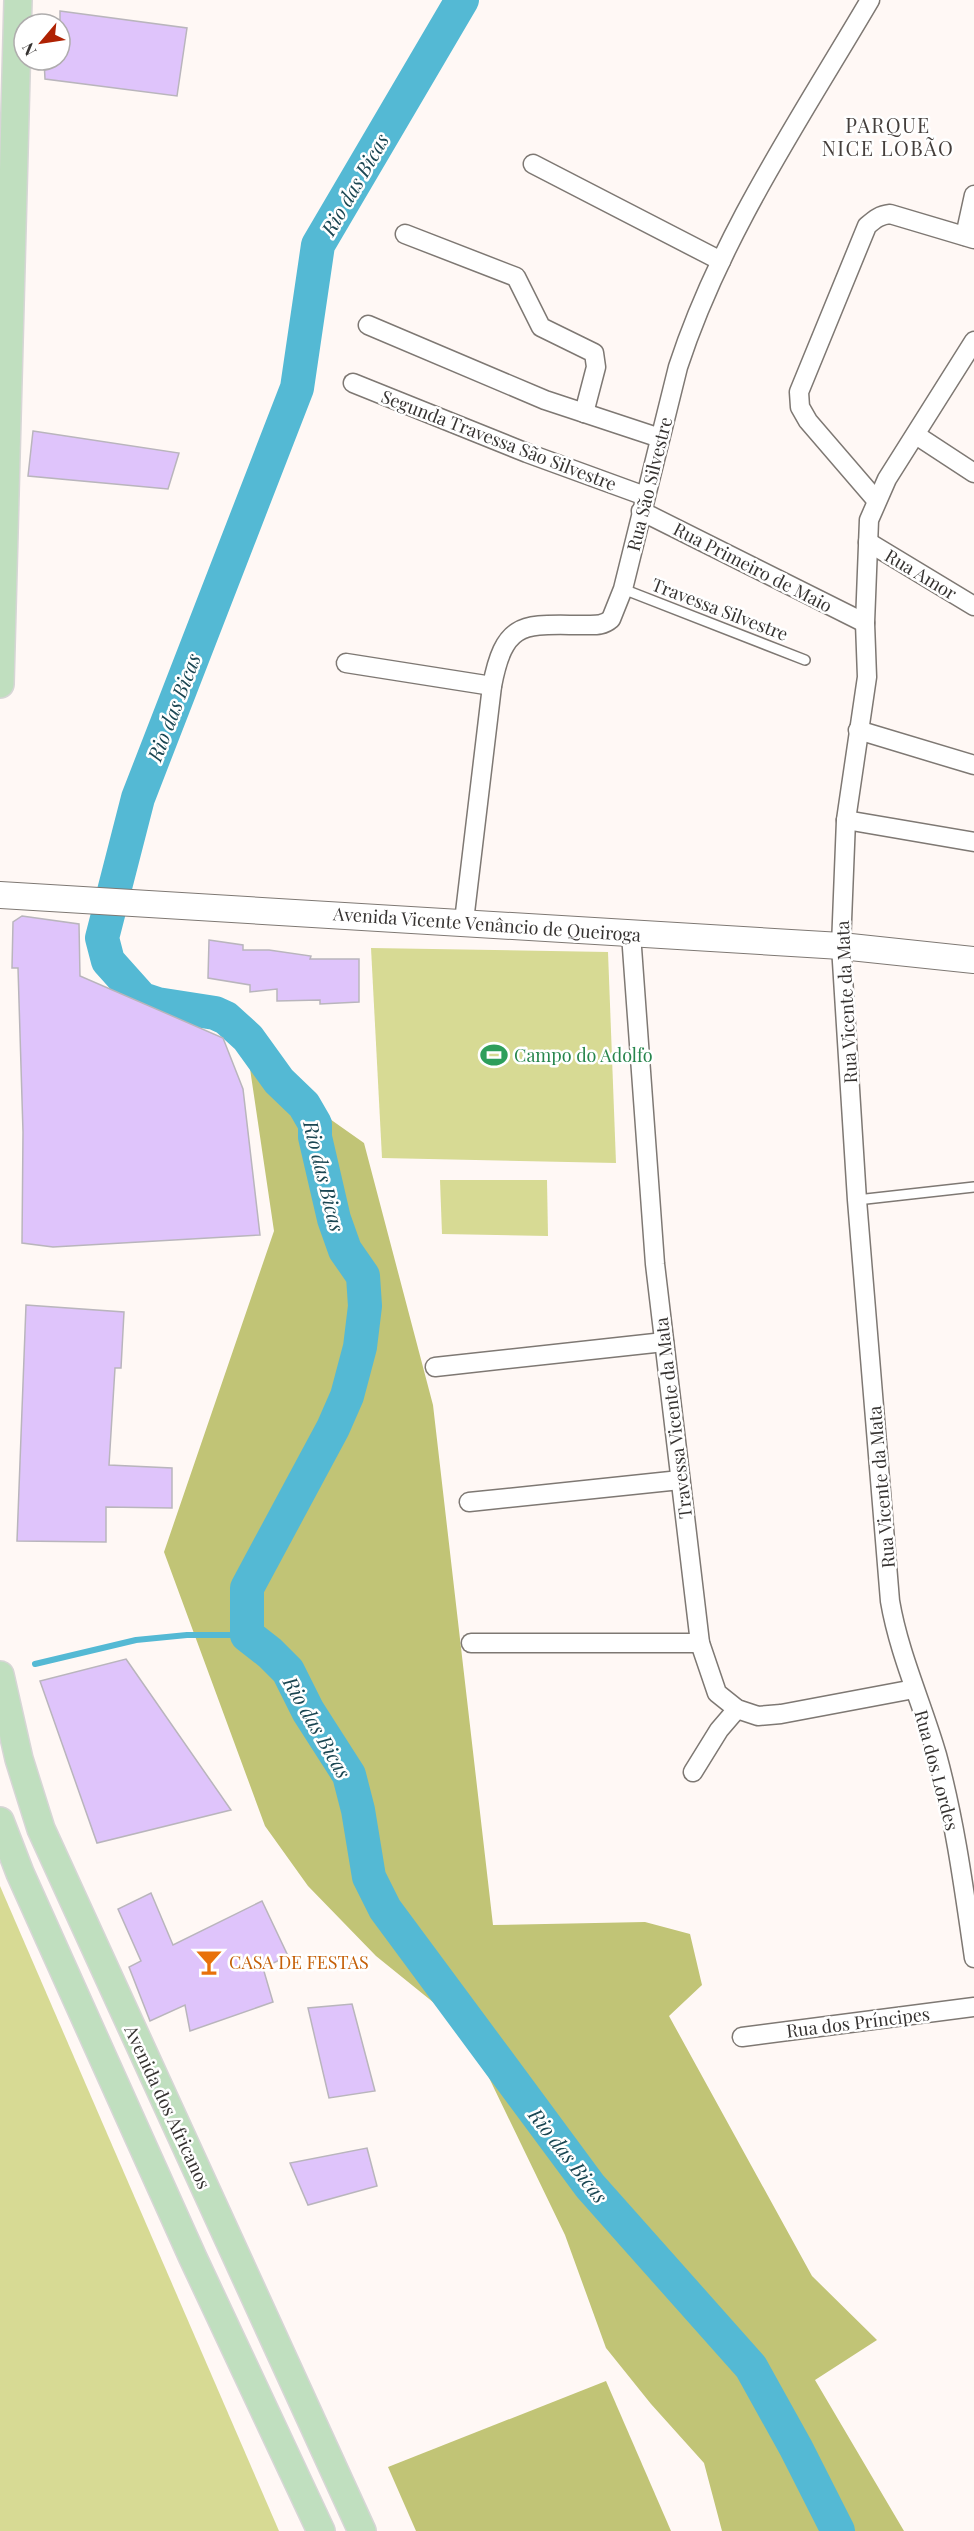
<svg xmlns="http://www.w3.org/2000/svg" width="974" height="2531" font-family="'Playfair Display',serif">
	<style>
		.green { fill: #d7da94 }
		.forest { fill: #c1c476 }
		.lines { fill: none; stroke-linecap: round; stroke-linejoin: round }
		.stream { stroke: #54b9d4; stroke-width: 6 }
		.river { stroke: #54b9d4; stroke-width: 34 }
		.building { fill: #dfc4fb; stroke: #b9b5bc; stroke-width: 1.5 }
		.lane-casing { stroke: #7e7873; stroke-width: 12 }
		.street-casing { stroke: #7e7873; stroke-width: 21 }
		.secondary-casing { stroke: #7e7873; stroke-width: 28 }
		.primary-casing { stroke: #d7d6d6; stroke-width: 30 }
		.lane { stroke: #fff; stroke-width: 9 }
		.street { stroke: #fff; stroke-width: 18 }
		.secondary { stroke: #fff; stroke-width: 26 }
		.primary { stroke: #c0dfbf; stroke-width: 27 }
		.labels { text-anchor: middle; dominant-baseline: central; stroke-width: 5; stroke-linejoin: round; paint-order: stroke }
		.street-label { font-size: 18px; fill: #363331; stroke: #fff }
		.leisure-label { font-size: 18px; fill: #27864d; stroke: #fff; text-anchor: start }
		.food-label { font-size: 18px; fill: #c56008; stroke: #fff; text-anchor: start }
		.neighbourhood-label { font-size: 20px; letter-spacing: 1.5px; fill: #443e3b; stroke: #fff }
		.water-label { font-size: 20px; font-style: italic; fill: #1a4652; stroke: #fff }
	</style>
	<rect width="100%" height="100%" fill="#fff8f5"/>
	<g class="green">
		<polygon points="371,948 608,952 616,1163 382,1158"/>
		<polygon points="440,1180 547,1180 548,1236 442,1234"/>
		<polygon points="0,1886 279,2531 0,2531"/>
	</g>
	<g class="forest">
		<polygon points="249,1062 364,1143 433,1405 493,1925 645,1922 690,1934 702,1985 669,2016 812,2276 877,2340 815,2380 904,2531 722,2531 704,2463 651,2404 606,2348 565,2235 465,2028 376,1956 308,1886 265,1826 164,1552 274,1231"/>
		<polygon points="606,2381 671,2531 416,2531 388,2467"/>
	</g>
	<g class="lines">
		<polyline class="stream" points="35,1664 136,1640 187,1635 247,1635"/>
		<polyline class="river" points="462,0 318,245 297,388 138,798 102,938 108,961 142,999 157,1004 215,1013 226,1018 248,1038 279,1081 304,1105 315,1124 315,1137 334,1219 345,1250 363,1276 365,1306 360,1347 347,1396 333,1428 247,1588 247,1635 270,1653 288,1671 308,1711 349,1775 358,1810 369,1877 385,1909 590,2186 751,2367 796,2448 838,2531"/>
	</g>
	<g class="building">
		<polygon points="60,11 187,28 177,96 45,79 44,60 60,60"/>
		<polygon points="33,431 179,453 168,489 28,476"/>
		<polygon points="22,916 79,924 80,976 223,1038 243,1089 260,1235 53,1247 22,1243 23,1132 18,968 12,968 13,922"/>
		<polygon points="209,940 243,945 243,950 269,950 311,956 310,959 359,959 359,1002 320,1004 320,1000 277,1001 277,989 250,992 250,985 208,978"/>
		<polygon points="26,1305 124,1312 121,1368 115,1368 109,1465 172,1468 172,1508 106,1507 106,1542 17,1541"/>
		<polygon points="126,1659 231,1810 97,1843 40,1681"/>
		<polygon points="151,1893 173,1945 262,1901 288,1956 263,1968 273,2002 190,2031 185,2005 150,2021 129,1967 141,1961 118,1909"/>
		<polygon points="352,2004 375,2091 329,2098 308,2008"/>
		<polygon points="367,2148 377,2186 308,2205 290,2163"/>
	</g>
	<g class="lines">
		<defs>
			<g id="lane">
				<polyline points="623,589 805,660"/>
				<polyline points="857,1200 974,1187"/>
			</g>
			<g id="street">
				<polyline points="533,164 721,261"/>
				<polyline points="405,234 516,277 541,327 594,353 596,367 584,413"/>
				<polyline points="965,236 974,195"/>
				<polyline points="368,325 545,400 660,438"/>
				<path d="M974,341L887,479L869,520L865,623L867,677L846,820L841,946L857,1200L890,1601C899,1654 922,1703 937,1755C955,1821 964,1889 974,1958"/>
				<polyline points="353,383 527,453 645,496"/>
				<polyline points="916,435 974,473"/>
				<path d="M876,500L808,421L800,407L799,392L867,226C875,219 880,215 890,214L974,239"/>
				<polyline points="641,511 865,623"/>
				<polyline points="868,542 974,606"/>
				<polyline points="346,663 492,686"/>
				<polyline points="858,730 974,765"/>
				<polyline points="846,820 974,842"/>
				<path d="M464,921L492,686C505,618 525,625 585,625C595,625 603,626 611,619L623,589L678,367C721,235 800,119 870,0"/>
				<polyline points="631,934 655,1264 700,1643 717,1693 737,1709 758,1716 781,1714 914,1689"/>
				<polyline points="435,1367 664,1342"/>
				<polyline points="469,1502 680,1480"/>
				<polyline points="471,1643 700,1643"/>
				<polyline points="693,1772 719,1730 737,1709"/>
				<polyline points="742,2037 974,2007"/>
			</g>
			<polyline id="secondary" points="0,895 841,946 974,960"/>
			<g id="primary">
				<polyline points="0,684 18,0"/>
				<polyline points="0,1675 19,1759 41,1829 362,2531"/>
				<polyline points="0,1821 20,1873 193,2258 321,2531"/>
			</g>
		</defs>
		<use href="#lane" class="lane-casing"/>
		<use href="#street" class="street-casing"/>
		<use href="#secondary" class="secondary-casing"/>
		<use href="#primary" class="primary-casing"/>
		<use href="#lane" class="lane"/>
		<use href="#street" class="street"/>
		<use href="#secondary" class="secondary"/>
		<use href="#primary" class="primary"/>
	</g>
	<defs>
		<symbol id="stadium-bare" viewBox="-9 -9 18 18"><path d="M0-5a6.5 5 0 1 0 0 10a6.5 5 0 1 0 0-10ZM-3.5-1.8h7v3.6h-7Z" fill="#2e9e5b" stroke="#fff" stroke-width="2.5" paint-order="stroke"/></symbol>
		<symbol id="bar-bare" viewBox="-9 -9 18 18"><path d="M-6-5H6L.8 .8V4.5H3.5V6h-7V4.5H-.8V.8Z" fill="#e8710a" stroke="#fff" stroke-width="2.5" paint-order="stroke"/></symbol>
	</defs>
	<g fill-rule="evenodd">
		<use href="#stadium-bare" x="475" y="1036" width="38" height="38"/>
		<use href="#bar-bare" x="190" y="1943" width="38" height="38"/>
	</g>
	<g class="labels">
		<g class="street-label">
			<text transform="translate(499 440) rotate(21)">Segunda Travessa São Silvestre</text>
			<text transform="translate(649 484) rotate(-76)">Rua São Silvestre</text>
			<text transform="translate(753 567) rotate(27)">Rua Primeiro de Maio</text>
			<text transform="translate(921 574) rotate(31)">Rua Amor</text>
			<text transform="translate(720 609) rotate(21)">Travessa Silvestre</text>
			<text transform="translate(487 924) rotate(4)">Avenida Vicente Venâncio de Queiroga</text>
			<text transform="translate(846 1002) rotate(-93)">Rua Vicente da Mata</text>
			<text transform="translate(673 1418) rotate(-97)">Travessa Vicente da Mata</text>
			<text transform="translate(881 1487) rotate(-95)">Rua Vicente da Mata</text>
			<text transform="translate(937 1770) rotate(75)">Rua dos Lordes</text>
			<text transform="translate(858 2022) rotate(-7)">Rua dos Príncipes</text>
			<text transform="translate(168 2107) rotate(65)">Avenida dos Africanos</text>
		</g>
		<g class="leisure-label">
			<text x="514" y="1055">Campo do Adolfo</text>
		</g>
		<g class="food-label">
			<text x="229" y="1962">CASA DE FESTAS</text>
		</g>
		<g class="neighbourhood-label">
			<text x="888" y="124">PARQUE<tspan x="888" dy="23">NICE LOBÃO</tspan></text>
		</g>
		<g class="water-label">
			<text transform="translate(354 184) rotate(-60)">Rio das Bicas</text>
			<text transform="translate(173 707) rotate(-69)">Rio das Bicas</text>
			<text transform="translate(325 1176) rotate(76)">Rio das Bicas</text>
			<text transform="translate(318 1727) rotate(60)">Rio das Bicas</text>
			<text transform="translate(569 2155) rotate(52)">Rio das Bicas</text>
		</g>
	</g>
	<g transform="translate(42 42) rotate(241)"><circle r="28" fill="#ffffff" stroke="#afadad" stroke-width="1.5"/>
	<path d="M0-4.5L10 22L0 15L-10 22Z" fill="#af2203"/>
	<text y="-9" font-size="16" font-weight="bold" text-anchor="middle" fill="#363331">N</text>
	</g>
</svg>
